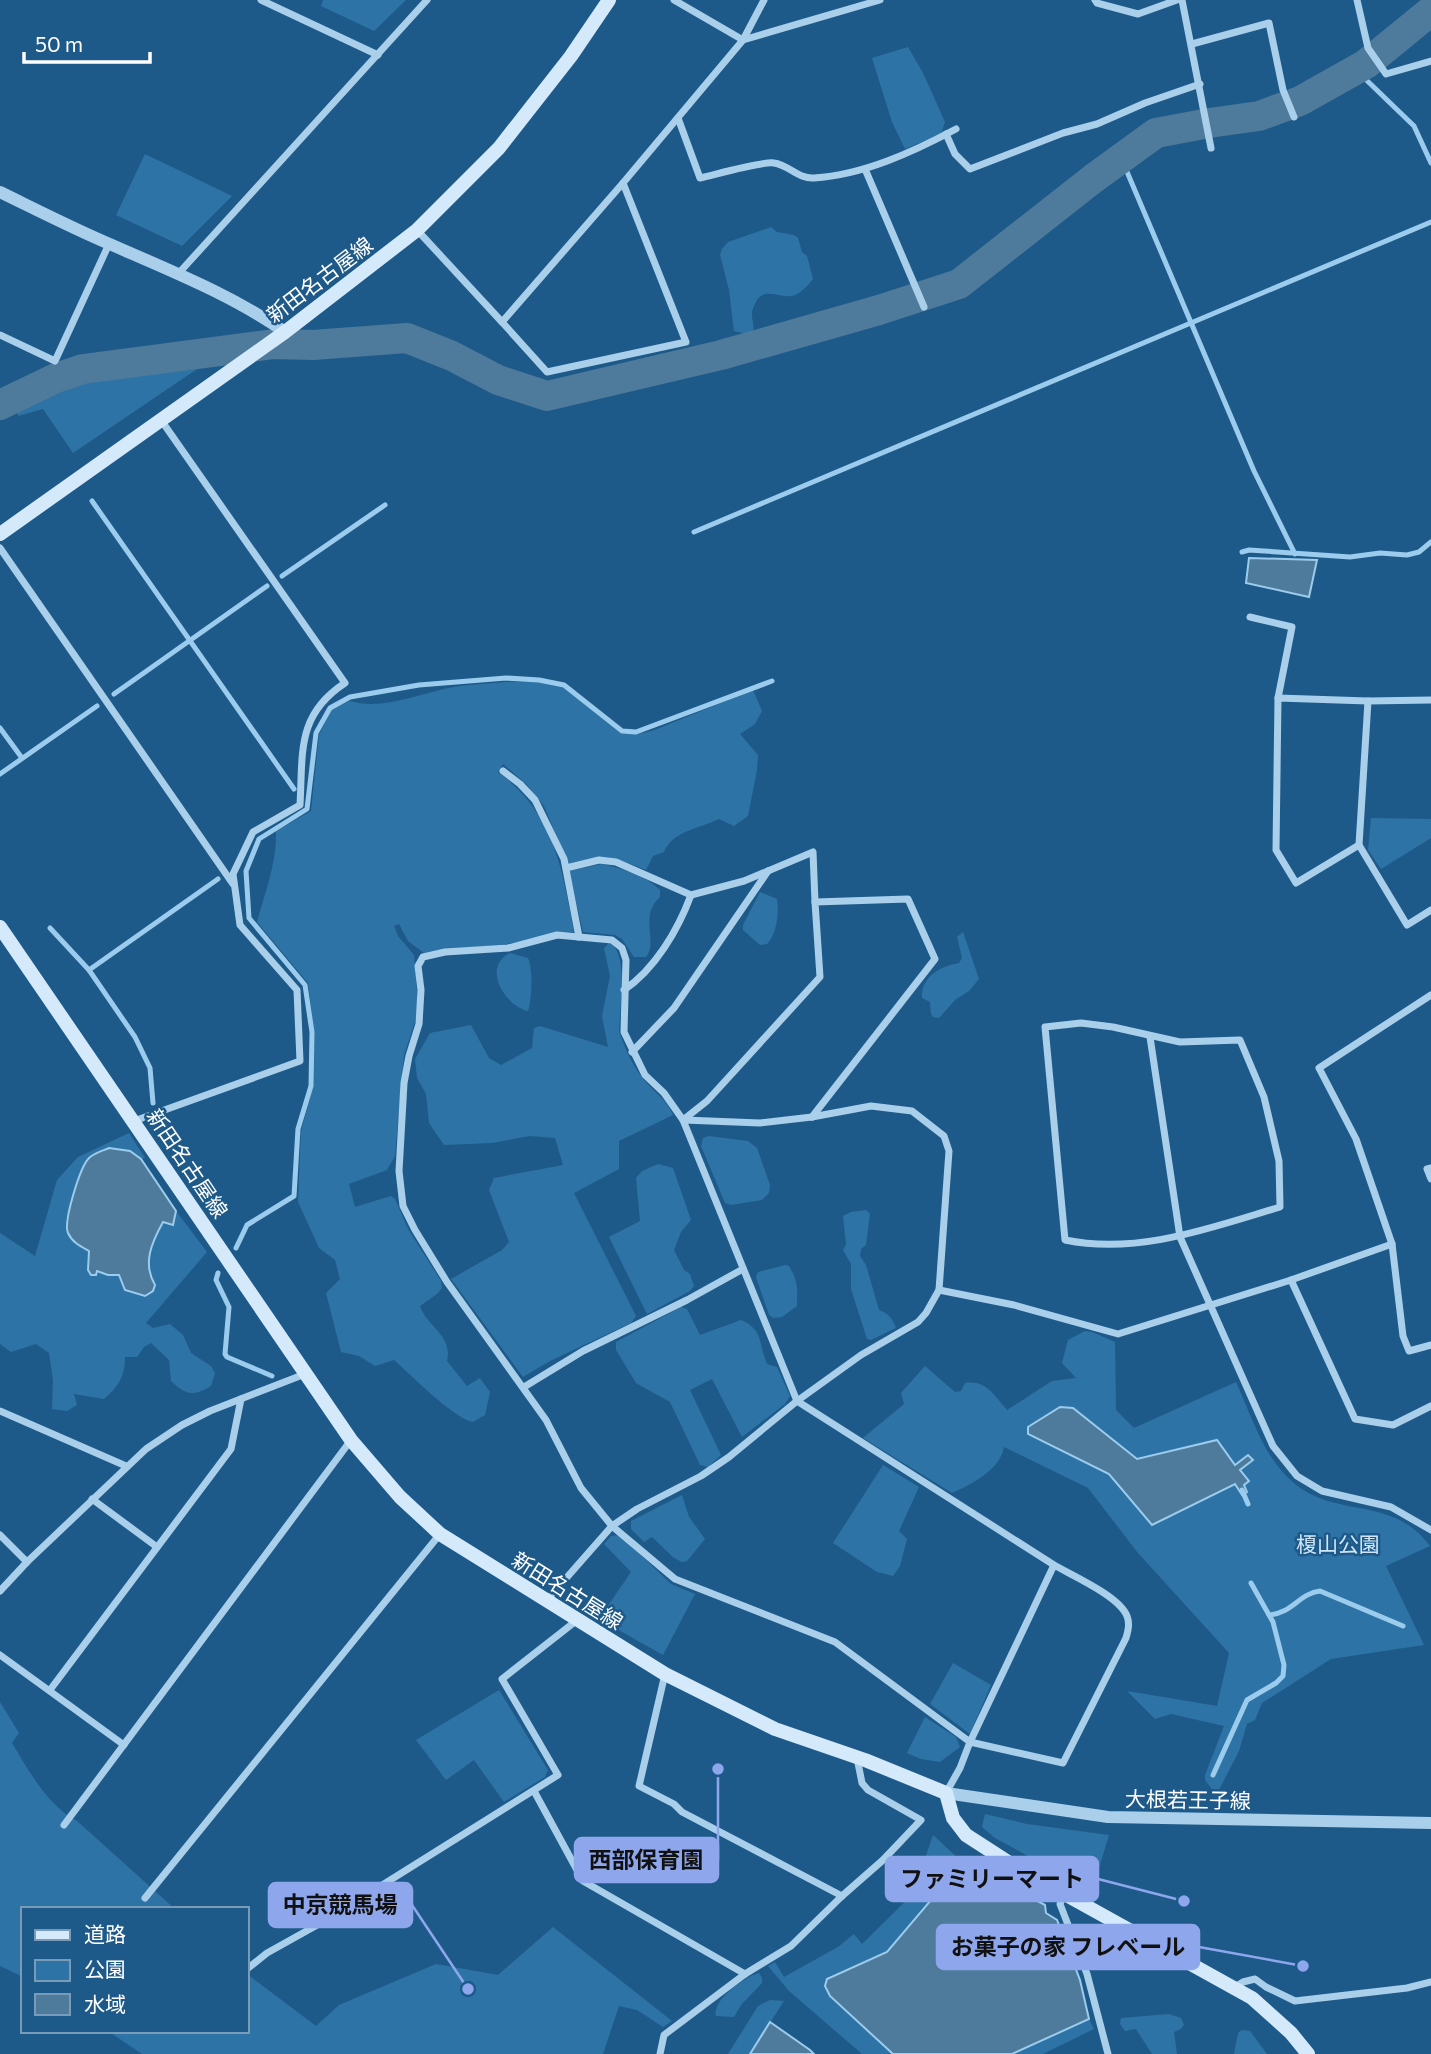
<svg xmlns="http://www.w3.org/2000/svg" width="1431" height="2054" font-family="Commissioner,'Noto Sans JP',sans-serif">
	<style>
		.green { fill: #2e73a5 }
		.water { fill: #4e7a9b; stroke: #9ccced; stroke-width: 2 }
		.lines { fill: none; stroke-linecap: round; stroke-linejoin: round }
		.stream { stroke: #9ccced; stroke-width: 5 }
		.river { stroke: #4e7a9b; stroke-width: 30 }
		.minor { stroke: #a9cfeb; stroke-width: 7 }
		.tertiary { stroke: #a9cfeb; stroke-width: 12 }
		.secondary { stroke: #d4e9f9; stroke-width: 14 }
		.labels { text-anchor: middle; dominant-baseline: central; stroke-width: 5; stroke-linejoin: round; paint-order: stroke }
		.street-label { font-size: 21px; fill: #fff; stroke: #1e5a89 }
		.park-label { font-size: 21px; fill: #cee6f8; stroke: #1e5a89 }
		.leader { fill: none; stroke: #8ea6ec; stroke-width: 2.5 }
		.callout-dot { fill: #8ea6ec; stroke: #1e5a89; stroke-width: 2.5 }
		.callout { fill: #8ea6ec; stroke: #8ea6ec; stroke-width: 2.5 }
		.callout-label { font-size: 23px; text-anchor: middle; font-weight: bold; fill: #111 }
	</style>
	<rect width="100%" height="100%" fill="#1e5a89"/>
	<g class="green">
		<polygon points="323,0 406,0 374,31 321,6"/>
		<polygon points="908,47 923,73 945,122 941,134 905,149 892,122 872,58"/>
		<polygon points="145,154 232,196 182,246 116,215"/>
		<path d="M771,227L777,232L794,235L798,238L802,252L807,256L813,279C808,285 801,294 792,296C774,298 760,283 752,312C751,318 755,326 753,333L750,335L734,331L729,290L720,255L722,249L728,242Z"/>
		<polygon points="195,362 203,365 73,453 43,409 18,416 16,406 79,379"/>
		<path d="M504,682H540L563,687L620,733L636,734L652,731L753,690L762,711L755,724L740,734L758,755L757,770L748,816L734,826L719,819C701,828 672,831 664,852L653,856L646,870C613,857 603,854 568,864L544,806L526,784L503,764L498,772C554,813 562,868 574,932C550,932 535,939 513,943C484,948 454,946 424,953L408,941L399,924L394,926L398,936L414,955L418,1004L415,1022L404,1055L395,1156L387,1170L349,1184L355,1207L391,1196L395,1199L408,1229L441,1281L442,1288L437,1294L420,1306C427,1327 453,1335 447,1361L467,1386L480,1378L490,1392L485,1415L473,1422C454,1419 410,1374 394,1360L375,1366L359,1356L341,1352L326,1293L340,1279L335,1260L319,1248L298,1202L301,1131L313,1087L314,1032L308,983L257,922C265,892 277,863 276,831L311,811L319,735L332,708L350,701C383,711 420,693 454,687C470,684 487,684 504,682Z"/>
		<polygon points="1371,818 1431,819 1431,838 1381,869 1368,850"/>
		<path d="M602,864C621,868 646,876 660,890V897C638,917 659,942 646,957H634L622,939L615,935L583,932L569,871Z"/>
		<path d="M760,892L777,899C779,913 777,934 767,944L760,945L743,930V925Z"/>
		<path d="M963,932L979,979L969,991L955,1000L939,1018L933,1017L931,1014L930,1002L922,998C921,976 941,966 959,963L962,958L957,937Z"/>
		<path d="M610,942C629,956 620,1009 619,1031C625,1049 633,1067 645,1081C656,1094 667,1100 673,1115L619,1141V1169L574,1193L636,1316L631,1323L550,1361L523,1377L451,1279L502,1250L509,1242L489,1190L494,1178L563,1165L555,1138L530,1136L492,1143L444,1145L429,1123L426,1094L417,1078L415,1059L430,1033L471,1025L489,1058L501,1065L532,1048L534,1028L540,1026L608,1047L602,1016L610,976L604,948Z"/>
		<path d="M510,953L528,958C533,968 532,1000 528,1011C505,1006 481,967 510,953Z"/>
		<path d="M129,1133L145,1158L141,1159L130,1151L90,1157L66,1220L75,1243L89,1251L88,1270L108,1275H119L125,1290L155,1285C142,1263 152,1242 164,1222L173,1224L176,1211L207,1252L146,1323L153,1328L170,1324L183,1335L191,1353L211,1366L215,1373L211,1386C193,1397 186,1395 171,1381L169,1360L151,1343L144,1347L137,1357H125C125,1376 119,1386 104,1399L74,1394L77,1405L67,1411L52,1409L53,1380L49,1353L36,1344L11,1352L0,1344V1233L35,1256L57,1180L78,1157Z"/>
		<polygon points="709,1136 748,1141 757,1148 770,1185 769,1193 762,1200 731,1205 725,1203 701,1146 703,1138"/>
		<polygon points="658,1164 673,1168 691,1220 681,1232 674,1250 684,1270 690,1274 694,1286 690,1291 647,1314 609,1237 640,1221 636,1178 642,1171"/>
		<path d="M866,1210L870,1214L866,1245L861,1249L860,1256L866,1265L879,1310C889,1314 892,1318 896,1328L871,1340L867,1339L851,1289V1264L843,1250L846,1244L843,1216L851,1212Z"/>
		<path d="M785,1265L789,1266C799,1283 797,1288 797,1306L782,1317L773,1318L769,1315L756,1277L758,1272Z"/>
		<path d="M681,1307L687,1309L700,1335L741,1320C764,1330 758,1343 767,1364L777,1367L790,1396L785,1404L742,1437L712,1379L690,1390L721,1455L708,1467L700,1465L670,1402L636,1383L616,1350V1342Z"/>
		<path d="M1085,1331L1092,1332L1115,1342L1116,1410L1134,1428L1236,1382C1252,1417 1264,1459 1295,1484C1338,1519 1392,1495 1430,1546L1386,1566L1424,1645L1331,1659L1262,1703L1255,1720L1247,1724L1239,1751L1219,1790L1214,1792L1205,1780V1775L1224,1726L1171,1714L1155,1719L1127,1691L1217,1706L1229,1653L1138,1553L1088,1488L1004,1447C1000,1470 972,1484 952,1493L863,1438L904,1404L901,1393L925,1366L955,1392L961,1391L965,1383C986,1380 994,1395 1007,1410L1052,1381L1076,1378L1062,1363L1068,1340Z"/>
		<polygon points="883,1465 919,1487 899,1531 907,1539 900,1566 893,1576 877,1572 833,1543"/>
		<polygon points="682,1495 689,1517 705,1539 687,1561 682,1562 674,1558 652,1537 644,1542 631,1529 631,1521"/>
		<polygon points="620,1535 671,1584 695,1594 663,1655 599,1619 631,1572 604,1544 611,1536"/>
		<polygon points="953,1663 991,1685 970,1734 930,1704"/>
		<polygon points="499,1690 548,1770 545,1777 504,1802 474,1760 446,1780 416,1740"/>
		<path d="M0,1702L19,1733L12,1743C29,1771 47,1805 77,1821L175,1909H23V1977L0,1966Z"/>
		<polygon points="925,1717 956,1737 960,1747 940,1762 921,1759 907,1753"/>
		<polygon points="985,1814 1027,1824 1109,1835 1092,1891 995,1838 982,1827"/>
		<polygon points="933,1835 960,1860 932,1899 886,1952 827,1979 825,1986 830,1996 893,2054 862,2054 789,1991 768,1966 775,1962 784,1977 838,1947 854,1934 862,1944 913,1894"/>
		<polygon points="553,1927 672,2021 663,2027 637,2010 619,2006 603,2054 142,2054 108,2031 247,2031 247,1974 316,2026 339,2005 436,1964 498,1975"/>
		<path d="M759,1973L762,1978V1983L741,2005L734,2017L716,2016C712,2000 744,1977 759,1973Z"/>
		<polygon points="770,2000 784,2001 750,2054 728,2054 758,2006"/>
		<polygon points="1169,2014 1181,2018 1184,2025 1181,2029 1174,2032 1177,2054 1152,2054 1136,2029 1125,2031 1120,2024 1121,2018"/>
		<polygon points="1089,2019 1094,2029 1043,2054 1012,2054"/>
		<polygon points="1242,2030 1250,2031 1267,2054 1234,2054 1238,2033"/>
	</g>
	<g class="water">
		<polygon points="1249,558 1317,560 1309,597 1246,583"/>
		<path d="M109,1148L130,1151L141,1159L176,1211L173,1225L163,1222C152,1242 142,1263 155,1285L153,1291L145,1296L125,1290L119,1275H108L97,1271L96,1275H91L88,1270L89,1251C80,1246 72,1242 68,1233C63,1222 80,1167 89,1158C94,1153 102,1151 109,1148Z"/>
		<polygon points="1060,1407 1073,1408 1137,1459 1217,1440 1235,1465 1248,1455 1253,1460 1240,1470 1249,1481 1244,1485 1247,1492 1242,1495 1235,1484 1152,1525 1109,1474 1028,1434 1028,1427"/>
		<polygon points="960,1860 1045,1905 1046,1913 1057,1920 1080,1980 1089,2019 1012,2054 893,2054 830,1996 825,1986 827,1979 887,1952 932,1899"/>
		<polygon points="770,2022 810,2050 814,2054 750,2054"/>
	</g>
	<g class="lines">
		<g class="stream">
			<polyline points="1356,70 1414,126 1431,163"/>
			<polyline points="1122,160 1254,471 1295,554"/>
			<polyline points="92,501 294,789"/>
			<polyline points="694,532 1431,222"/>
			<polyline points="1242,552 1249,550 1350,557 1380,553 1407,555 1419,552 1431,542"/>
			<polyline points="282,576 385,505"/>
			<polyline points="114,694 267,586"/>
			<polyline points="0,728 22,758"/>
			<polyline points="0,774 97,706"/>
			<polyline points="50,928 89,970 135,1037 150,1068 153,1103"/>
			<polyline points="89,970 218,879"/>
			<polyline points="236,1248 247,1225 294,1196 298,1129 311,1086 312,1032 305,985 249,918 246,871 259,839 307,809 316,733 330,708 350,697 419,685 506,678 539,680 564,685 622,731 636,732 772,681"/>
			<polyline points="218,1273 216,1280 229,1307 225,1354 227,1357 272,1376"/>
			<polyline points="1242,1490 1248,1504"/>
			<path d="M1269,1615C1291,1614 1300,1593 1320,1591L1403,1626"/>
			<polyline points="1213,1775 1247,1700 1276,1683 1283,1676 1284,1665 1273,1622 1251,1583"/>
		</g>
		<polyline class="river" points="0,405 56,378 83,369 274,344 313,345 407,338 452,356 498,380 547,396 721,355 879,310 959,284 1094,178 1156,133 1209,123 1259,116 1300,101 1366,64 1431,11"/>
		<g class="minor">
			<polyline points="261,0 378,55"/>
			<polyline points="674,0 743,40 880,0"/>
			<polyline points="1095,0 1097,3 1138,14 1177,0"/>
			<polyline points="1182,0 1211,148"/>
			<polyline points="1357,0 1368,48 1386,74 1431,61"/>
			<polyline points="1192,44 1269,23 1283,90 1294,117"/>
			<path d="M678,118L700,178C714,175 763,161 774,163C789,165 798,179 814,178C863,175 913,152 956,129"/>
			<polyline points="946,134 955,154 970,169 1063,133 1097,124 1145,103 1200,84"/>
			<polyline points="865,169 924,307"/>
			<polyline points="417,230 502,322 623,183 743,40 764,0"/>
			<polyline points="178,274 427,0"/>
			<polyline points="502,322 547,372 686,342 623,183"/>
			<polyline points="0,335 55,361 109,244"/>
			<polyline points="0,548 233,884"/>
			<polyline points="1250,617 1292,627 1278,698"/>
			<polyline points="1368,701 1359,845 1407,925 1431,910"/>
			<polyline points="503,771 520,784 535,800 564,859 579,937"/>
			<polyline points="1359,845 1296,883 1276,850 1278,698 1368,701 1431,700"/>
			<polyline points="566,868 599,860 616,862 691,895 744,881 813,852 815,902"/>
			<path d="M624,990C655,969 678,930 691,895"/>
			<polyline points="1431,995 1319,1068 1356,1139 1392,1244 1403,1336 1409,1351 1431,1345"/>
			<path d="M1081,1023L1113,1027L1180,1042L1240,1040L1264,1097L1279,1161L1280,1207C1210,1228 1138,1255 1065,1240L1045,1027Z"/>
			<polyline points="1150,1037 1180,1237 1273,1446 1297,1476 1322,1491 1391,1507 1431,1530"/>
			<polyline points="632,1052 674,1008 768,871"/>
			<polyline points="683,1120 707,1101 820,977 815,902 908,899 935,959 812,1117"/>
			<polyline points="684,1120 760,1123 812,1117 871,1106 912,1111 944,1136 949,1151 939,1290"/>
			<path d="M134,1121L300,1061L297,990L240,925L233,874L253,832L300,805C303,753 296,715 345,683L161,420"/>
			<polyline points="1431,1168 1427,1169 1431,1179"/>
			<polyline points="1291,1280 1355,1419 1393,1425 1431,1406"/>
			<polyline points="524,1387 583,1351 687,1300 743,1269"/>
			<polyline points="0,1411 126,1466"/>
			<polyline points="92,1499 157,1547"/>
			<polyline points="0,1535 27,1562"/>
			<polyline points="0,1591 27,1562 146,1449 182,1425 210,1411 305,1374"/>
			<polyline points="547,1600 612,1526 637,1509 701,1476 729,1457 797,1401 861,1355 918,1322 926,1313 939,1290 1014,1305 1118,1334 1291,1280 1392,1244"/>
			<polyline points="0,1655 124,1745"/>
			<polyline points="665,1674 639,1786 674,1804 682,1812 842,1896"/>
			<polyline points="50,1690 231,1449 241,1399"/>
			<polyline points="534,1791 583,1881 745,1974"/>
			<path d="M946,1793L960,1768L970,1742L1054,1565L797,1401L683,1120L664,1093L645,1075L624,1032L626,960L622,948L612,940L557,935L508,948L445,952L423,957L418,966L421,990L419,1024L409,1056L404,1083L399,1171L403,1206L415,1230L447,1282L546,1420L581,1488L612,1526L675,1579L835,1642L970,1742L1063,1763L1126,1638C1128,1631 1130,1624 1127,1616C1119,1596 1073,1576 1054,1565"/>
			<polyline points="64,1825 351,1440"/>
			<polyline points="1064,1894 1060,1904 1087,1974 1108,2054"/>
			<polyline points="145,1898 440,1534"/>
			<polyline points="247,1969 267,1953 328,1919 558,1775 502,1679 576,1621"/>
			<polyline points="1235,1987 1243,1982 1255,1979 1266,1987 1295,2001 1407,1988 1431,1982"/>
			<polyline points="660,2054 664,2035 745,1974 791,1946 842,1896 883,1860 921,1820 868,1790 862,1783 857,1758"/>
		</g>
		<g class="tertiary">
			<path d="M0,192C37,210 74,229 112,245C171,271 232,295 285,332"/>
			<polyline points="946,1793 1108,1817 1431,1823"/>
		</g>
		<g class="secondary">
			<polyline points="0,534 285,332 417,230 499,148 571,56 609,0"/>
			<polyline points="0,927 351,1440 400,1497 440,1534 665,1674 775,1729 865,1760 946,1793 953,1818 966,1835 1014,1866 1252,1998 1291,2033 1308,2054"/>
		</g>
	</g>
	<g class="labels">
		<g class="street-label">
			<text transform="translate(319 279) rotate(-37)">新田名古屋線</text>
			<text transform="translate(188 1163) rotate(56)">新田名古屋線</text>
			<text transform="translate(568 1590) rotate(32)">新田名古屋線</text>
			<text transform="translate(1188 1799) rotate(1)">大根若王子線</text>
		</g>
		<g class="park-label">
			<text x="1338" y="1543">榎山公園</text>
		</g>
	</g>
	<path class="leader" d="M718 1769L718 1860M1184 1901L1098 1879M468 1989L412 1905M1303 1966L1199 1947"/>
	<g class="callout-dot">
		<circle cx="718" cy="1769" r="7"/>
		<circle cx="1184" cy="1901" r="7"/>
		<circle cx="468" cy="1989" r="7"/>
		<circle cx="1303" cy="1966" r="7"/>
	</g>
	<g class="callout">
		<rect x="575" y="1838" width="143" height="44" rx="7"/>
		<rect x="886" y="1857" width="212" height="44" rx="7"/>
		<rect x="269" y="1883" width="143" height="44" rx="7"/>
		<rect x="937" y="1925" width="262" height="44" rx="7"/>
	</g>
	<g class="callout-label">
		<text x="646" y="1868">西部保育園</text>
		<text x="992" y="1887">ファミリーマート</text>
		<text x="340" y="1913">中京競馬場</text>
		<text x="1068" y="1955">お菓子の家 フレベール</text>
	</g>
	<rect x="21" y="1907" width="228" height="126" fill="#1e5a89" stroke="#789cb8" stroke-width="2"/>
	<rect x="35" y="1930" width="35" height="10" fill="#d4e9f9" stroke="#789cb8" stroke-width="2"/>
	<text x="84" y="1942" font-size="21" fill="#ffffff">道路</text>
	<rect x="35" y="1960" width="35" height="21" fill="#2e73a5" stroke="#789cb8" stroke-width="2"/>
	<text x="84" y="1977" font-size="21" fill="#ffffff">公園</text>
	<rect x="35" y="1994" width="35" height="21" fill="#4e7a9b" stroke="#789cb8" stroke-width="2"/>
	<text x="84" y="2012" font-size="21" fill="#ffffff">水域</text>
	<path d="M24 52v10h126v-10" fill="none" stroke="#ffffff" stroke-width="3.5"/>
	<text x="35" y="52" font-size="21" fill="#ffffff" stroke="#1e5a89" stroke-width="5" paint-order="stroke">50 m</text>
</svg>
